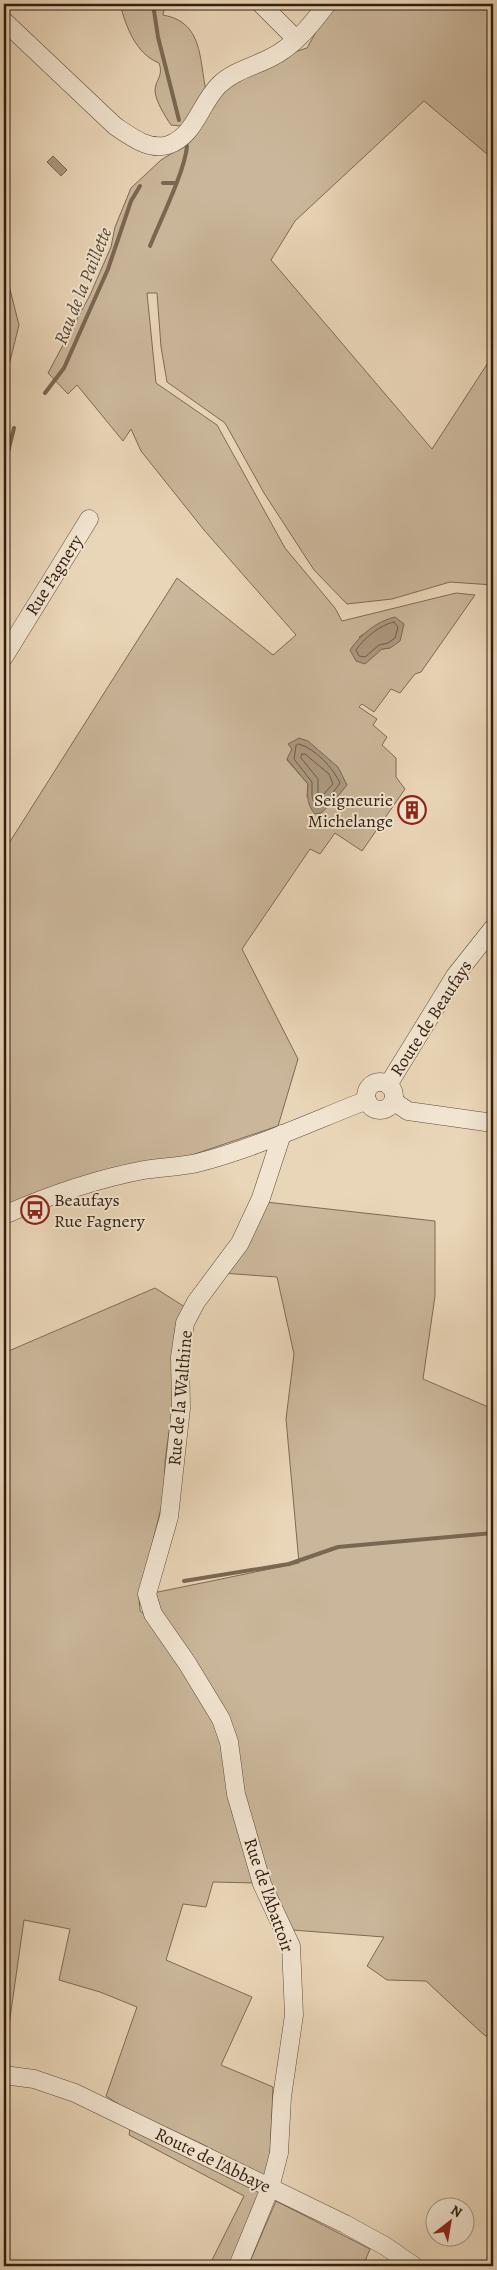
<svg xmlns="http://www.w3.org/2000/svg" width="497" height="2270" font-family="Alegreya,serif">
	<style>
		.green { fill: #cab69a; stroke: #7e6a54; fill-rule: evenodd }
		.water { fill: #aa977e; stroke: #7a6751 }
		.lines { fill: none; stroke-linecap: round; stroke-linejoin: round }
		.shore { stroke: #6e5a46; stroke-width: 1 }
		.stream { stroke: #7a6751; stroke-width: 4 }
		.minor-casing { stroke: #5f4c38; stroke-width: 19 }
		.minor { stroke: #f1e4d0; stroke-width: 18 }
		.labels { text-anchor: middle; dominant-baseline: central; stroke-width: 4; stroke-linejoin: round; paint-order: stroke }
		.street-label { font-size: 18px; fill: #311e0e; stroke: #f1e4d0 }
		.poi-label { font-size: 18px; fill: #311e0e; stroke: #f1e4d0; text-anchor: end }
		.water-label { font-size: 19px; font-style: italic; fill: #5b4835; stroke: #f1e4d0 }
	</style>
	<rect width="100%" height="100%" fill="#e9d5b7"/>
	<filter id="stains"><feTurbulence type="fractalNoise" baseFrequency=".004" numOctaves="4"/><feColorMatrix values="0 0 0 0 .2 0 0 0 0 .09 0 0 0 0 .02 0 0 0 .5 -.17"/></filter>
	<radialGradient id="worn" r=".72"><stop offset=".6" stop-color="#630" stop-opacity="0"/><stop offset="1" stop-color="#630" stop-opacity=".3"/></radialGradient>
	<g class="green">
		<path d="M120,4H165L163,15C203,22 199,58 206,91L181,126L171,125C165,116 156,102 155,91C155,80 164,76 159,63C136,54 126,27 120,4Z"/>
		<path d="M337,4H493V159L424,101L295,221L271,260L432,449L493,355V585L450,582L392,599L347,604L314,570L264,493L225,423L167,382L161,347L157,293H147L156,383L217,425L285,548L335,608L342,621L456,593L475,595L421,672L415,674L400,693L391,689L374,712L362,704L359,707L377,719L373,725L387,737L382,745L396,758V777L405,789L362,851L335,833L320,854L310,849L242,949L298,1059L278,1126L186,1157L4,1207V851L177,578L273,655L296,635L204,530L141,451L131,429L123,441L77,385L68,394L48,373L90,295L111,247L115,227L131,188L161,160L174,152L220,90L288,54L307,48L320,25ZM372,629L390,648L382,649L359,637ZM292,749L333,802L307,797L308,784L287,760Z"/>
		<polygon points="4,266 19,325 8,369 4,347"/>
		<polygon points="266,1202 435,1221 435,1296 423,1379 493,1409 493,2040 483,2034 426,1981 387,1980 367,1966 384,1937 292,1930 265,1870 239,1782 231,1732 156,1611 153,1593 299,1563 286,1419 294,1354 277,1277 222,1273"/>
		<polygon points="155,1288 185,1307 175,1329 173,1403 165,1461 164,1496 139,1598 140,1611 144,1614 220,1726 257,1883 213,1882 206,1907 183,1904 166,1960 252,1997 221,2065 273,2087 269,2180 202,2144 123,2107 106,2096 137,2007 100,1992 59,1980 70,1929 24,1920 4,2060 4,1353"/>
		<polygon points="131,2124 261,2190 231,2266 209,2266 244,2196 129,2135"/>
		<polygon points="276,2201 370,2249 363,2266 248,2266"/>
	</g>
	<g class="water">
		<polygon points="53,156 67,170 61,176 47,162"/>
		<path d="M395,617L404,624L400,641L390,648L382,649L365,664L356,661L350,650C360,635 377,621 395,617Z"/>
		<path d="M299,738L308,741L338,767L347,785L333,802L321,813L315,814C307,805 307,796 308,784L287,759L292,749L288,744Z"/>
	</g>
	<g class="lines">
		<g class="shore">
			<path d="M394,622L398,627L395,638L388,643L379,645L365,657L359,656L356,650C363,639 381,624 394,622Z"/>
			<path d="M299,744C316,749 333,768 340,783L329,798L318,808L315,806L312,796V782L294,759L296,746Z"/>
			<polygon points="302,754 305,754 329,774 333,784 322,796 318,795 318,779 301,758"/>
		</g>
		<g class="stream">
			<polyline points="153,4 158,37 179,120"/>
			<polyline points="163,183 176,183"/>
			<path d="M150,246C160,221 185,171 187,146"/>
			<polyline points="45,393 64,368 108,269 131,201 140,186"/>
			<polyline points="4,468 14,428"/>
			<polyline points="184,1581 289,1564 338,1547 493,1533"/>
		</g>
		<defs>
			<g id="minor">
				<polyline points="261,4 296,39"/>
				<path d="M4,21L115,126C130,136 149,151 168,145C195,136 200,104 219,85C236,68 263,65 282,51C300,39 314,21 327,4"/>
				<polyline points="4,657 89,519"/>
				<circle cx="380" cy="1096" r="14"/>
				<polyline points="388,1085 455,976 493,928"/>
				<polyline points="393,1101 408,1111 493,1123"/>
				<path d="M4,1215C50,1195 95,1179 144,1170C161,1167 180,1167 197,1163C255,1148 311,1122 367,1100"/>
				<polyline points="4,2075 34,2079 75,2093 345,2224 385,2246 414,2266"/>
				<polyline points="238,2266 270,2188 279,2153 282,2097 294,2015 291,1946 262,1884 236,1794 229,1742 221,1719 187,1663 153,1614 147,1594 169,1517 181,1408 180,1357 185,1323 196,1302 240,1243 261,1198 282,1134"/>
			</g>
		</defs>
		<use href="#minor" class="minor-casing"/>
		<use href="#minor" class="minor"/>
	</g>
	<defs>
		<symbol id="building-ring" viewBox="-11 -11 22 22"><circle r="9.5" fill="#f1e4d0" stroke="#8f2418" stroke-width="1.5"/><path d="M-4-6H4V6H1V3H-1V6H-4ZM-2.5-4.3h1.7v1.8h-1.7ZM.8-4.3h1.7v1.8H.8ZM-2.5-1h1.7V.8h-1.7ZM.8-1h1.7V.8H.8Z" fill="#8f2418"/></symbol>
		<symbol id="bus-ring" viewBox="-11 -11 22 22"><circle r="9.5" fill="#f1e4d0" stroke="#8f2418" stroke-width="1.5"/><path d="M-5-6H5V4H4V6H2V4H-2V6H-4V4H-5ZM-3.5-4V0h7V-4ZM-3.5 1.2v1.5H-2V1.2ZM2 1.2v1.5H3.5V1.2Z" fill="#8f2418"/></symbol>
	</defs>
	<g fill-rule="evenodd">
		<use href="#building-ring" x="396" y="794" width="32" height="32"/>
		<use href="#bus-ring" x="19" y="1194" width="32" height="32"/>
	</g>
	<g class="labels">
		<g class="street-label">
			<text transform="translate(54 575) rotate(-58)">Rue Fagnery</text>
			<text transform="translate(431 1018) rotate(-57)">Route de Beaufays</text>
			<text transform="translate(180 1398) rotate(-85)">Rue de la Walthine</text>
			<text transform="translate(269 1895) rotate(71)">Rue de l'Abattoir</text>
			<text transform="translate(213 2160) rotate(26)">Route de l'Abbaye</text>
		</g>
		<g class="poi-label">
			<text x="393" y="800">Seigneurie<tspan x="393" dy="21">Michelange</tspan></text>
			<text x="54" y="1200" text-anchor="start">Beaufays<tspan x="54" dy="21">Rue Fagnery</tspan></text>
		</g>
		<g class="water-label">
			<text transform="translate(83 286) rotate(-68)">Rau de la Paillette</text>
		</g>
	</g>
	<rect width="497" height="2270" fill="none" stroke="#e9d5b7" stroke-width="20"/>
	<rect x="5" y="5" width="487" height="2260" fill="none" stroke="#311e0e" stroke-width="2.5"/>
	<rect x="10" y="10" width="477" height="2250" fill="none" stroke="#311e0e"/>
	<g transform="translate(450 2222) rotate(31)"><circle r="24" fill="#f1e4d0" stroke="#a49582"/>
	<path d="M0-4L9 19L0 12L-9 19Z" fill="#8f2418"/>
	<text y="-8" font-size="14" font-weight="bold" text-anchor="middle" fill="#311e0e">N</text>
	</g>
	<rect width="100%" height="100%" filter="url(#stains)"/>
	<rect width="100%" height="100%" fill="url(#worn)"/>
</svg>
